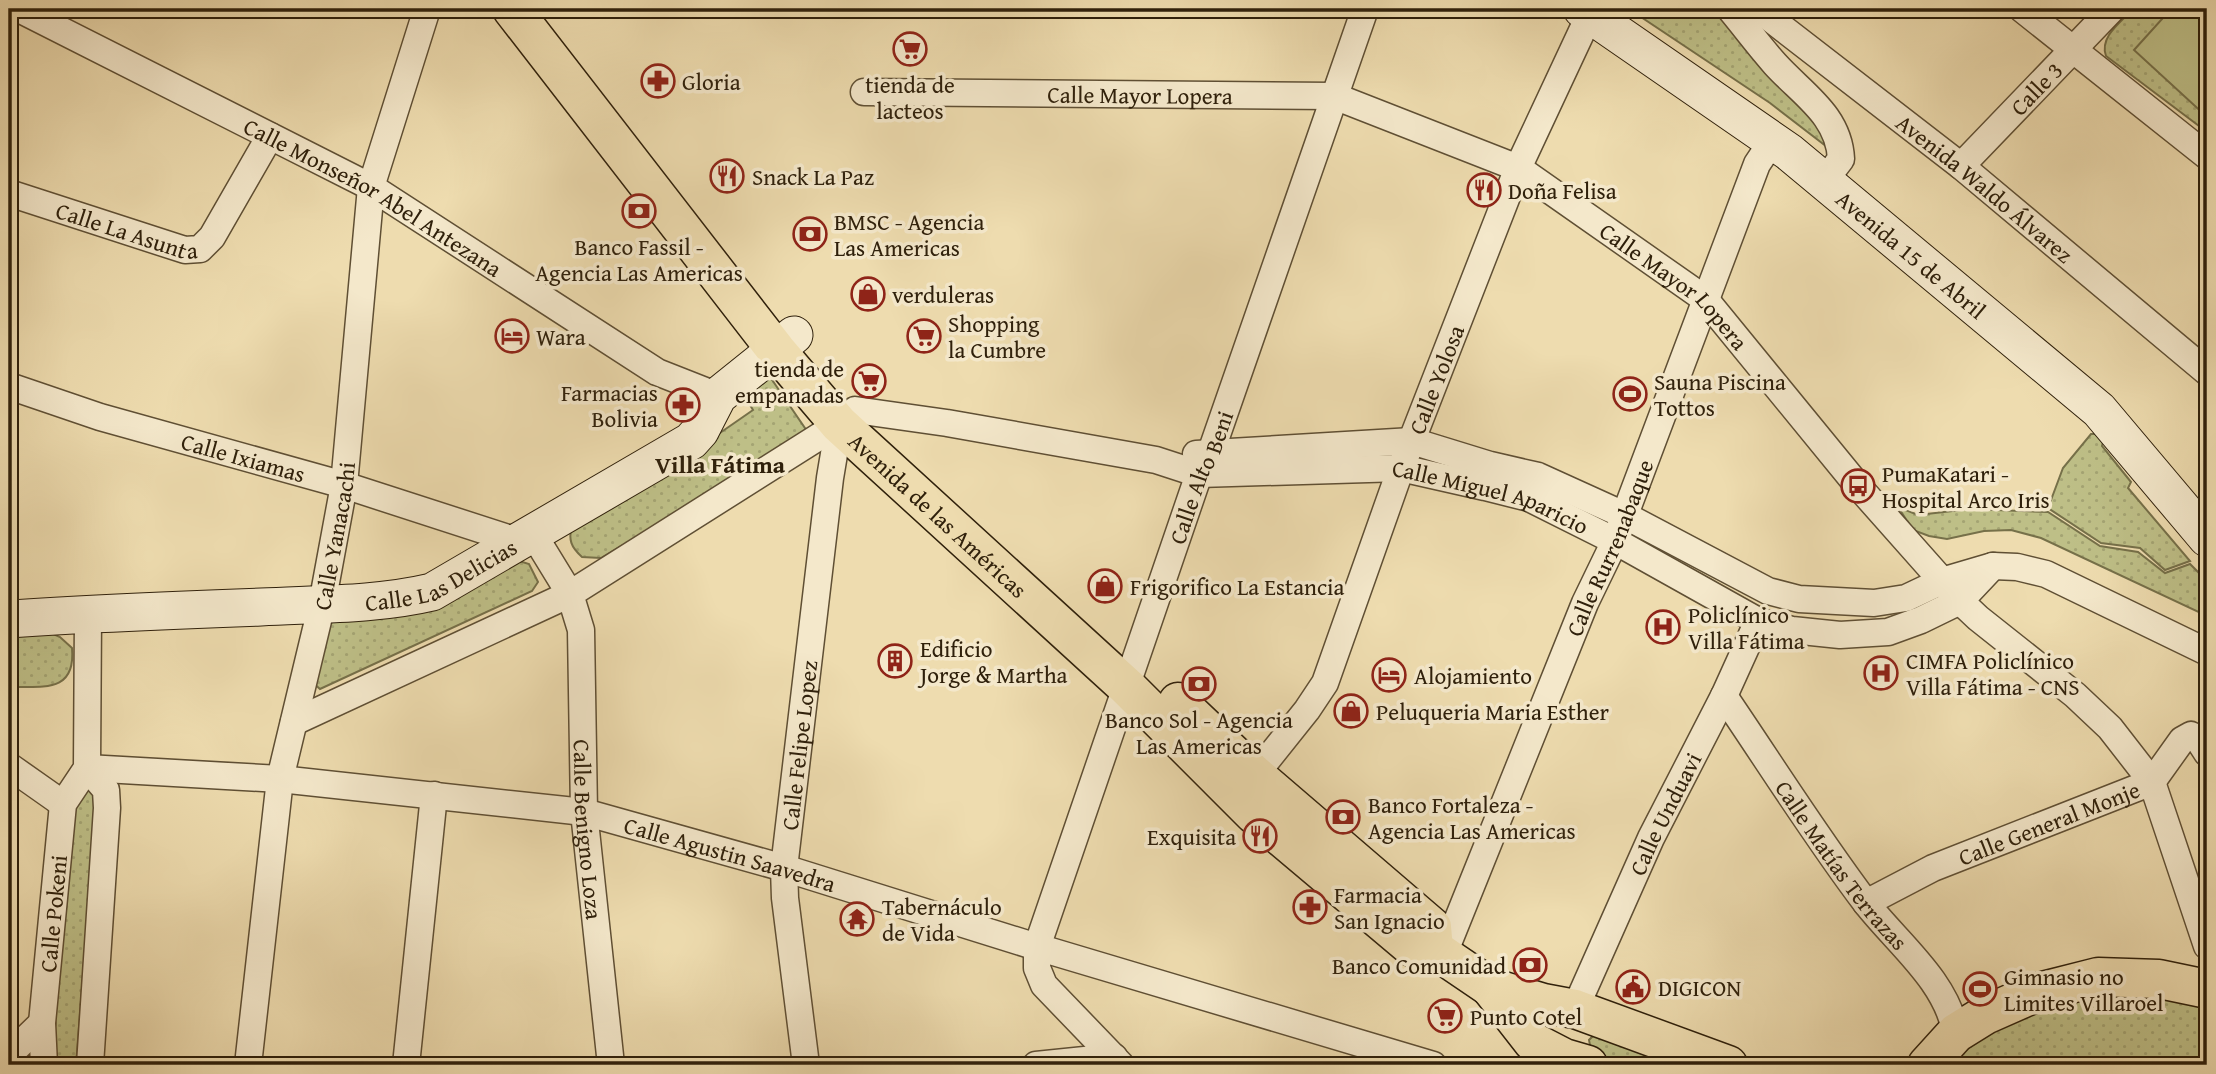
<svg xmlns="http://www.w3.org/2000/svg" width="2216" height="1074" font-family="'Gentium Book Plus',serif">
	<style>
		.grass { fill: url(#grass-dots); stroke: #767049; stroke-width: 2 }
		.pitch { fill: #bebf87; stroke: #767049; stroke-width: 2 }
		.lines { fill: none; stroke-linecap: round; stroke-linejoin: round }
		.street-casing { stroke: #5f4f34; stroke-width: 29 }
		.secondary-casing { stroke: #2f200b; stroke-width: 39 }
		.primary-casing { stroke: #2f200b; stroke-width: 41 }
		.street { stroke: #f4e8cb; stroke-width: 26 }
		.secondary { stroke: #f4e8cb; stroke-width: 37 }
		.primary { stroke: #eedcaf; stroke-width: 38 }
		.labels { text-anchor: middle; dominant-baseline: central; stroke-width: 7; stroke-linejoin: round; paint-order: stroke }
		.poi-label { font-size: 23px; fill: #2f200b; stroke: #f4e8cb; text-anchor: start }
		.street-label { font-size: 23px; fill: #2f200b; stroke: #f4e8cb }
		.neighbourhood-label { font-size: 24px; font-weight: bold; fill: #2f200b; stroke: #f4e8cb }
	</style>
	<defs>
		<pattern id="grass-dots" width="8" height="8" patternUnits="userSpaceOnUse" patternTransform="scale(1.75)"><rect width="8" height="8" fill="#bebf87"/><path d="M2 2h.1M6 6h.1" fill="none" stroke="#a4a473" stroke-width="1.8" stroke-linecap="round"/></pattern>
	</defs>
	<rect width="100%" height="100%" fill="#eedcaf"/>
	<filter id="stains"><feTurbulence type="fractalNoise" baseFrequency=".00286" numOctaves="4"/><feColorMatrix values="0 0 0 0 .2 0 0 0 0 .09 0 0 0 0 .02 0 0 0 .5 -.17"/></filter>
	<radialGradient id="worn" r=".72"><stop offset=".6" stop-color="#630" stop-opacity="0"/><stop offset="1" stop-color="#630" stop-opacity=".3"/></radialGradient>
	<g class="grass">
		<polygon points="1629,9 1720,9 1801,97 1831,150 1770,103"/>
		<path d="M2133,9H2207V132L2106,56C2099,37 2121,22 2133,9Z"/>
		<path d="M766,371L809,434L601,558L582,557C571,547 568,540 572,525L691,453L753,410L741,390Z"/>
		<polygon points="2091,434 2095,434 2103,442 2102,446 2131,482 2128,488 2190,561 2165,570 2140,548 2101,543 2048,508 2063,468"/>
		<polygon points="1898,507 1918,515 1970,509 2048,512 2100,546 2138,552 2165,573 2190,564 2207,581 2207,616 2041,538 2011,530 1984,531 1947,539 1929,536 1913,530"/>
		<polygon points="516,560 529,564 538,582 532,591 320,689 312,682 325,621"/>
		<path d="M49,632L60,637L72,648C76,694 42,686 9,687V634Z"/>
		<polygon points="83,786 97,794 76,1065 55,1065 52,1019 74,792"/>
		<polygon points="2126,991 2207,1005 2207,1065 1949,1065 1984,1035 2055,1001"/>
		<path d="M1595,1034L1690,1065C1666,1065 1592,1073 1589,1040Z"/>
	</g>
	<polygon class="pitch" points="2171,9 2189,9 2207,25 2207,117 2134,50"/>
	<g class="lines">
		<defs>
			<g id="street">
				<path id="s1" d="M19,9L371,187L657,372L718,396"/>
				<path d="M1730,9C1745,27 1759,46 1775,64C1802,94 1839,115 1841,159L1825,180"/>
				<path id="s2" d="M1758,9L1961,166L2207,372"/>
				<polyline points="2022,9 2207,156"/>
				<path id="s3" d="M864,92L1334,96L1518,168L1705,299L1858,486L1960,601L1978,618L2075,695L2110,728L2152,782L2207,946"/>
				<path id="s4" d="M1961,166L2112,9"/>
				<path id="s5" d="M9,193L185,250L200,249L212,237L270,136"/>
				<path id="s6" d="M9,386L100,417L344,485L517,541"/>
				<polyline points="1196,454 1412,441 1490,465 1538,476 1624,515 1768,591 1799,599 1874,603 1906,598 1942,581 1993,566 2017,567 2046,574 2207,652"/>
				<path id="s7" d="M532,532L570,594L581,630L584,812L611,1065"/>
				<path id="s8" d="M1724,696C1771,765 1816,837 1866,903C1898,944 1946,980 1956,1033"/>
				<path id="s9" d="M294,722L570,594L839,424L855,410L947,423L1156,460L1199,474L1401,468L1485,487L1529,498L1615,541L1758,621L1792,630L1840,635L1888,632L1921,620L1960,601L1993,566"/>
				<polyline points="9,766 63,804"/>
				<path id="s10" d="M87,768L280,779L584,812L784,868L1037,947L1433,1065"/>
				<polyline points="87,768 106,790 107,808 90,1065"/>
				<path id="s11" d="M1255,775L1307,710L1325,683L1401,468L1518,168L1590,14"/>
				<path id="s12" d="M1866,903L1933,868L2152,782L2182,740L2191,735L2198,739L2207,753"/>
				<path id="s13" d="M1443,956L1585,603L1615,541L1757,164L1773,140"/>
				<path id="s14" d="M1575,1009L1651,838L1724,696L1758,621"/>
				<polyline points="9,1055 42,1023"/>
				<path id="s15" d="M44,1065L42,1023L63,804L87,768L88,614"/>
				<path id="s16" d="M248,1065L280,779L322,604L344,485L371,187L427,9"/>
				<polyline points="406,1065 434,795"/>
				<path id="s17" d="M806,1065L785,898L784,868L830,478L839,424"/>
				<polyline points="1036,1065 1114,1057"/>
				<path id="s18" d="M1121,1065L1044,985L1037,968V947L1199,474L1211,452L1365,9"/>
			</g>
			<g id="secondary">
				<path id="s19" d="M1582,9L1789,152L2099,410L2207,538"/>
				<path id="s20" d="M9,619C93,613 177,610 261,607C317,604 377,605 432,592L691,441L700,431L718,396L794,335"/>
			</g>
			<g id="primary">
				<path id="s21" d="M512,9L776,350L839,424L1127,687L1254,814L1412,947L1434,949L1490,987L1543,1003L1575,1009L1728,1065"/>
				<polyline points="1178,702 1255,775 1432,927 1434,949"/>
				<polyline points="1490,987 1533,1042 1564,1058 1588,1065"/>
				<polyline points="1927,1065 1956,1033 1985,1015 2035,993 2098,977 2159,979 2207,989"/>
			</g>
		</defs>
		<use href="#street" class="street-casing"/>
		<use href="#secondary" class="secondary-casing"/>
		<use href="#primary" class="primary-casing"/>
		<use href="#street" class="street"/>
		<use href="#secondary" class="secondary"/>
		<use href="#primary" class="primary"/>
	</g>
	<defs>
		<symbol id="supermarket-ring" viewBox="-11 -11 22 22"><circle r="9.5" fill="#f4e8cb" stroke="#8f2418" stroke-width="1.5"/><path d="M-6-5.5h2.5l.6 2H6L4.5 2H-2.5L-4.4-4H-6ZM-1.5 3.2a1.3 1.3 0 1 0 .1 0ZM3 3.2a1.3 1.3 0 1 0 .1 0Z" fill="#8f2418"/></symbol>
		<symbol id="pharmacy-ring" viewBox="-11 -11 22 22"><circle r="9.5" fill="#f4e8cb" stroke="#8f2418" stroke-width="1.5"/><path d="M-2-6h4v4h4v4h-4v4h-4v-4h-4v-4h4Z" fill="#8f2418"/></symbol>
		<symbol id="restaurant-ring" viewBox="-11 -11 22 22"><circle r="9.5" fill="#f4e8cb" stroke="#8f2418" stroke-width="1.5"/><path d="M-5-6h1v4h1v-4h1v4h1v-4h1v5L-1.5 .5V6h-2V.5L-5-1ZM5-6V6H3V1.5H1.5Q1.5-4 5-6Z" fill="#8f2418"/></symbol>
		<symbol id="bank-ring" viewBox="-11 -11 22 22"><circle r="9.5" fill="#f4e8cb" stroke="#8f2418" stroke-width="1.5"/><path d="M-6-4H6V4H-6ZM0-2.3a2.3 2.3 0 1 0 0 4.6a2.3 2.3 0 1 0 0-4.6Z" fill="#8f2418"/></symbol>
		<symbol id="shop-ring" viewBox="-11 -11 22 22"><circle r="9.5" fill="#f4e8cb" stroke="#8f2418" stroke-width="1.5"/><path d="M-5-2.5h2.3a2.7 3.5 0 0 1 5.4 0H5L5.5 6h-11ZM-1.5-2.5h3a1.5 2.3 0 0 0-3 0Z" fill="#8f2418"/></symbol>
		<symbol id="hotel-ring" viewBox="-11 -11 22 22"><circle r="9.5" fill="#f4e8cb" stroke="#8f2418" stroke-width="1.5"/><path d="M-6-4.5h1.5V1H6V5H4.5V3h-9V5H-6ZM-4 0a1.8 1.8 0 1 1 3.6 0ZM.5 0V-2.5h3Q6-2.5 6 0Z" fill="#8f2418"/></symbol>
		<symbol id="stadium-ring" viewBox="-11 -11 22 22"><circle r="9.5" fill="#f4e8cb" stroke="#8f2418" stroke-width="1.5"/><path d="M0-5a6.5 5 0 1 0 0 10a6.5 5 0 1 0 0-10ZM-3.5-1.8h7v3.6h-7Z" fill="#8f2418"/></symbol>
		<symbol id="bus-ring" viewBox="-11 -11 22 22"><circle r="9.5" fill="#f4e8cb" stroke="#8f2418" stroke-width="1.5"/><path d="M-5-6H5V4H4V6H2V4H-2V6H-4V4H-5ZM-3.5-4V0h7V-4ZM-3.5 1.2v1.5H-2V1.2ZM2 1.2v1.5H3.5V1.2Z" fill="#8f2418"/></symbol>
		<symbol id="hospital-ring" viewBox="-11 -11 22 22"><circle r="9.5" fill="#f4e8cb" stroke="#8f2418" stroke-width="1.5"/><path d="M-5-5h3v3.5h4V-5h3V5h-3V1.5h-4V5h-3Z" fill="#8f2418"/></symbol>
		<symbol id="building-ring" viewBox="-11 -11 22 22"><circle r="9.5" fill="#f4e8cb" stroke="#8f2418" stroke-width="1.5"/><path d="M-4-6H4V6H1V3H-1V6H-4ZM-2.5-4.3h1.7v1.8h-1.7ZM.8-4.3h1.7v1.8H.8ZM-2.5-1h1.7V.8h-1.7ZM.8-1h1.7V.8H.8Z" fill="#8f2418"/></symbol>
		<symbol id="temple-ring" viewBox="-11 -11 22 22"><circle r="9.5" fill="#f4e8cb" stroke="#8f2418" stroke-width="1.5"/><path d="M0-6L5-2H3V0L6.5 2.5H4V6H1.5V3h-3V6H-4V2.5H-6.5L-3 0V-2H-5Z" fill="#8f2418"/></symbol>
		<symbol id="civic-ring" viewBox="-11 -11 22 22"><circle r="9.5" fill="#f4e8cb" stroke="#8f2418" stroke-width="1.5"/><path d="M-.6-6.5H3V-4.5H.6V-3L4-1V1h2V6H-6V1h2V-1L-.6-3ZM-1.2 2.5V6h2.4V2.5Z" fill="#8f2418"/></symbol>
	</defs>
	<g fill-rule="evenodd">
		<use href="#supermarket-ring" x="891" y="30" width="38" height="38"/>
		<use href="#pharmacy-ring" x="639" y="62" width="38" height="38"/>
		<use href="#restaurant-ring" x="708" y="157" width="38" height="38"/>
		<use href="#restaurant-ring" x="1465" y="171" width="38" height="38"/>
		<use href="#bank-ring" x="620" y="192" width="38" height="38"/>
		<use href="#bank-ring" x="791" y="215" width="38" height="38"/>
		<use href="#shop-ring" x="849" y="275" width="38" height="38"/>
		<use href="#hotel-ring" x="493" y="317" width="38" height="38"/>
		<use href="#supermarket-ring" x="905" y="317" width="38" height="38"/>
		<use href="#supermarket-ring" x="850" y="362" width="38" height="38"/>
		<use href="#stadium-ring" x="1611" y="375" width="38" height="38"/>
		<use href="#pharmacy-ring" x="664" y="386" width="38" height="38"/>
		<use href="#bus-ring" x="1839" y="467" width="38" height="38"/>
		<use href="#shop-ring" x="1086" y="567" width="38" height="38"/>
		<use href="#hospital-ring" x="1644" y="608" width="38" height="38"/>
		<use href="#building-ring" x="876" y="642" width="38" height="38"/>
		<use href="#hospital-ring" x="1862" y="654" width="38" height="38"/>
		<use href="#hotel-ring" x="1370" y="656" width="38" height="38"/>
		<use href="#bank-ring" x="1180" y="665" width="38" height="38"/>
		<use href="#shop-ring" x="1332" y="692" width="38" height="38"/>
		<use href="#bank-ring" x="1324" y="798" width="38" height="38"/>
		<use href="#restaurant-ring" x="1241" y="817" width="38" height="38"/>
		<use href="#pharmacy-ring" x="1291" y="888" width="38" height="38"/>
		<use href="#temple-ring" x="838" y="900" width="38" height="38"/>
		<use href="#bank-ring" x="1511" y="946" width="38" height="38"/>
		<use href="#civic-ring" x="1614" y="968" width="38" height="38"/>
		<use href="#stadium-ring" x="1961" y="970" width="38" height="38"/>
		<use href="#supermarket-ring" x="1426" y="997" width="38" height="38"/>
	</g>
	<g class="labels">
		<g class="poi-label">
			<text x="682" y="81">Gloria</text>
			<text x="910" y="84" text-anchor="middle">tienda de<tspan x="910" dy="26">lacteos</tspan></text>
			<text x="752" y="176">Snack La Paz</text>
			<text x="1508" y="190">Doña Felisa</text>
			<text x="834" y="221">BMSC - Agencia<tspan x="834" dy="26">Las Americas</tspan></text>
			<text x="639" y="246" text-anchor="middle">Banco Fassil -<tspan x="639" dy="26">Agencia Las Americas</tspan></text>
			<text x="892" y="294">verduleras</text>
			<text x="948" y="323">Shopping<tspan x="948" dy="26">la Cumbre</tspan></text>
			<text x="536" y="336">Wara</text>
			<text x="844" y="368" text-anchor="end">tienda de<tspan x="844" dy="26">empanadas</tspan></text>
			<text x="1654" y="381">Sauna Piscina<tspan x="1654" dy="26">Tottos</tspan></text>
			<text x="658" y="392" text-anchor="end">Farmacias<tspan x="658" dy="26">Bolivia</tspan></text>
			<text x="1882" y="473">PumaKatari -<tspan x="1882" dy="26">Hospital Arco Iris</tspan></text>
			<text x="1130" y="586">Frigorifico La Estancia</text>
			<text x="1688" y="614">Policlínico<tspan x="1688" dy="26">Villa Fátima</tspan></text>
			<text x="920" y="648">Edificio<tspan x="920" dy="26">Jorge &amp; Martha</tspan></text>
			<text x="1906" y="660">CIMFA Policlínico<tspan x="1906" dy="26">Villa Fátima - CNS</tspan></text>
			<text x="1414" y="675">Alojamiento</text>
			<text x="1376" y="711">Peluqueria Maria Esther</text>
			<text x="1199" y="719" text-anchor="middle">Banco Sol - Agencia<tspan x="1199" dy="26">Las Americas</tspan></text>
			<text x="1368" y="804">Banco Fortaleza -<tspan x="1368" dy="26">Agencia Las Americas</tspan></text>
			<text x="1236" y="836" text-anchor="end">Exquisita</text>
			<text x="1334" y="894">Farmacia<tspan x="1334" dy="26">San Ignacio</tspan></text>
			<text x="882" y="906">Tabernáculo<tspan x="882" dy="26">de Vida</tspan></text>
			<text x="1506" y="965" text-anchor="end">Banco Comunidad</text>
			<text x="2004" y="976">Gimnasio no<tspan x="2004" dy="26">Limites Villaroel</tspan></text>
			<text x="1658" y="987">DIGICON</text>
			<text x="1470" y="1016">Punto Cotel</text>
		</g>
		<g class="street-label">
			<text stroke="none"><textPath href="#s4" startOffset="108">Calle 3</textPath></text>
			<text stroke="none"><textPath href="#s3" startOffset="276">Calle Mayor Lopera</textPath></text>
			<text stroke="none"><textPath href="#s2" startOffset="289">Avenida Waldo Álvarez</textPath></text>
			<text stroke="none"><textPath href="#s1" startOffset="401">Calle Monseñor Abel Antezana</textPath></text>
			<text stroke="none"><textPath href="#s5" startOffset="124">Calle La Asunta</textPath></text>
			<text stroke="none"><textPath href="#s19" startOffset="411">Avenida 15 de Abril</textPath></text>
			<text stroke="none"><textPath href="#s3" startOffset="864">Calle Mayor Lopera</textPath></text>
			<text stroke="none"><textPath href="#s11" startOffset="439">Calle Yolosa</textPath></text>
			<text stroke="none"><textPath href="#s6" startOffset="245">Calle Ixiamas</textPath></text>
			<text stroke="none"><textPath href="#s18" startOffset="648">Calle Alto Beni</textPath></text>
			<text stroke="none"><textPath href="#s9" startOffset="1290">Calle Miguel Aparicio</textPath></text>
			<text stroke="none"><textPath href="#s21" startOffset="663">Avenida de las Américas</textPath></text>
			<text stroke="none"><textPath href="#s16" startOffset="537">Calle Yanacachi</textPath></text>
			<text stroke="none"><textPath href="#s13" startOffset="441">Calle Rurrenabaque</textPath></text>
			<text stroke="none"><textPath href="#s20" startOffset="438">Calle Las Delicias</textPath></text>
			<text stroke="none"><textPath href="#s17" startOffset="322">Calle Felipe Lopez</textPath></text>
			<text stroke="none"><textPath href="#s14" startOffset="215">Calle Unduavi</textPath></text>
			<text stroke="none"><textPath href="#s12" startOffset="200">Calle General Monje</textPath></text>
			<text stroke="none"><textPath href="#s7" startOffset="310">Calle Benigno Loza</textPath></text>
			<text stroke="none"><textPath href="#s10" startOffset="651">Calle Agustin Saavedra</textPath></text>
			<text stroke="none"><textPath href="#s8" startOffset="206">Calle Matías Terrazas</textPath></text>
			<text stroke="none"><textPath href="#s15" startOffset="152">Calle Pokeni</textPath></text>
		</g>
		<g class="neighbourhood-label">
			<text x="720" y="464">Villa Fátima</text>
		</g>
	</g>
	<rect width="2216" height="1074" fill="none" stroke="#eedcaf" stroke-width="35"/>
	<rect x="10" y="10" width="2195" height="1053" fill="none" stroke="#2f200b" stroke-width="3.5"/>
	<rect x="18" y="18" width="2181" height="1039" fill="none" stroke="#2f200b" stroke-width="2"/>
	<rect width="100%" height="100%" filter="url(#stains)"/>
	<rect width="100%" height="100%" fill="url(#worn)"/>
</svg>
